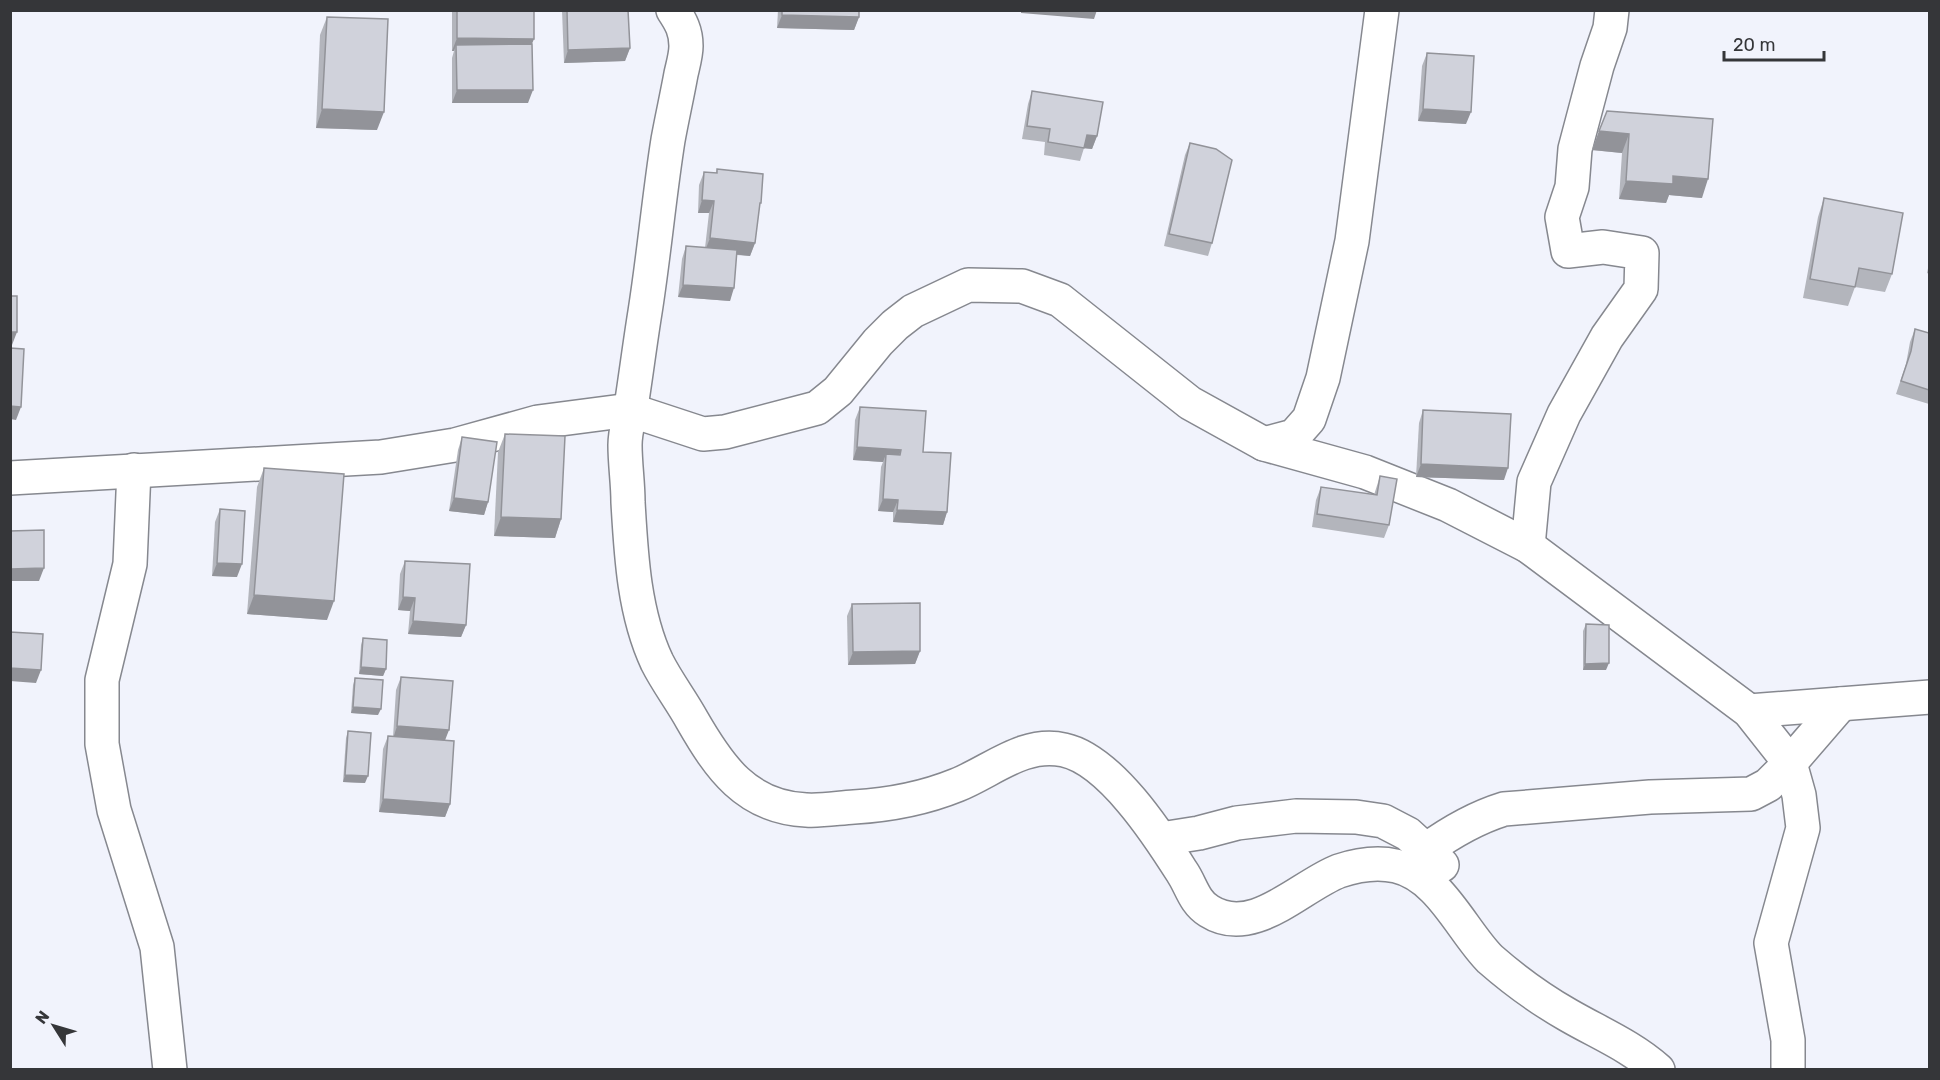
<svg xmlns="http://www.w3.org/2000/svg" width="1940" height="1080" font-family="Rubik,sans-serif">
	<style>
		.lines { fill: none; stroke-linecap: round; stroke-linejoin: round }
		.minor-casing { stroke: #86888f; stroke-width: 36 }
		.minor { stroke: #fff; stroke-width: 33 }
		.wall { fill: #b3b5bc }
		.shaded-wall { fill: #929399 }
		.building { fill: #d0d2db; stroke: #929399; stroke-width: 1.5 }
	</style>
	<rect width="100%" height="100%" fill="#f1f3fc"/>
	<g class="lines">
		<defs>
			<g id="minor">
				<path d="M673,10C681,22 686,31 686,46C686,55 683,65 681,74C677,96 672,118 668,140C659,197 654,255 645,312C640,343 636,375 631,407C629,419 625,432 625,445C625,464 628,483 628,502C631,555 634,613 657,662C667,682 681,700 692,720C719,767 746,807 806,810C822,811 838,808 854,807C888,805 925,798 957,785C992,771 1024,741 1064,750C1110,760 1158,834 1182,872C1191,885 1194,902 1209,911C1253,939 1300,886 1339,871C1357,865 1378,862 1396,866C1440,876 1462,931 1490,959C1514,980 1540,999 1568,1015C1599,1033 1631,1046 1658,1070"/>
				<polyline points="1264,444 1294,436 1309,419 1323,378 1352,241 1382,10"/>
				<polyline points="134,470 130,564 102,680 102,744 114,810 157,947 170,1070"/>
				<polyline points="10,478 381,457 455,445 538,422 630,410 703,434 725,432 817,408 838,391 878,342 895,325 913,311 968,285 1022,286 1060,300 1190,403 1264,444 1365,472 1448,505 1528,546 1749,711 1790,763 1799,795 1803,828 1771,943 1788,1040 1788,1070"/>
				<polyline points="1528,546 1534,482 1564,414 1607,337 1641,289 1642,253 1603,247 1568,251 1562,217 1572,187 1575,149 1597,66 1610,28 1612,10"/>
				<polyline points="1749,711 1930,697"/>
				<polyline points="1161,839 1199,833 1237,823 1296,816 1356,817 1383,821 1408,834 1442,865"/>
				<path d="M1426,850C1451,832 1475,818 1504,809L1650,797L1751,794L1768,785L1790,763L1841,704"/>
			</g>
		</defs>
		<use href="#minor" class="minor-casing"/>
		<use href="#minor" class="minor"/>
	</g>
	<g class="wall">
		<polygon points="452,10 534,10 528,103 452,103 452,58 454,51 452,51"/>
		<polygon points="562,10 628,10 630,48 625,61 564,63"/>
		<polygon points="778,10 859,10 859,17 854,30 777,28"/>
		<polygon points="327,17 377,130 316,128 320,35"/>
		<polygon points="1427,53 1466,124 1418,121 1422,66"/>
		<polygon points="1032,91 1097,136 1092,149 1084,148 1080,161 1044,155 1045,142 1022,139 1028,104"/>
		<polygon points="1607,111 1702,198 1669,195 1666,203 1619,199 1622,153 1592,150"/>
		<polygon points="1190,143 1212,243 1208,256 1164,246 1185,155"/>
		<polygon points="717,169 759,209 755,243 750,256 737,255 730,301 678,297 682,259 686,246 705,248 709,213 698,213 699,185 704,172 716,173"/>
		<polygon points="1824,198 1892,274 1885,292 1855,287 1848,306 1803,298 1818,217"/>
		<polygon points="1929,264 1929,274 1927,273"/>
		<polygon points="1915,329 1929,333 1929,404 1896,394 1906,364 1910,342"/>
		<polygon points="860,407 923,452 947,512 943,525 893,522 893,512 878,511 881,467 883,462 853,460 855,420"/>
		<polygon points="1423,410 1504,480 1416,477 1419,423"/>
		<polygon points="505,434 561,519 555,538 494,536 498,452"/>
		<polygon points="462,437 488,502 484,515 449,511 458,450"/>
		<polygon points="264,468 327,620 247,614 257,487"/>
		<polygon points="1380,476 1389,525 1384,538 1312,527 1316,500 1321,487 1374,495"/>
		<polygon points="220,509 237,577 212,576 215,522"/>
		<polygon points="405,561 466,625 461,637 408,634 410,611 398,610 400,574"/>
		<polygon points="852,604 920,651 915,664 848,665 847,616"/>
		<polygon points="1586,624 1606,670 1583,670 1583,631"/>
		<polygon points="363,638 386,669 383,676 359,674 361,645"/>
		<polygon points="401,677 445,740 450,804 445,817 379,812 383,749 388,736 393,737 396,690"/>
		<polygon points="355,678 378,715 351,713 353,685"/>
		<polygon points="348,731 365,783 343,782 346,738"/>
	</g>
	<g class="shaded-wall">
		<polygon points="1021,10 1097,10 1094,19 1021,13"/>
		<polygon points="782,15 859,17 854,30 777,28"/>
		<polygon points="457,38 534,39 529,51 456,45 454,51 452,51"/>
		<polygon points="630,48 625,61 564,63 568,50"/>
		<polygon points="457,90 533,90 528,103 452,103"/>
		<polygon points="322,109 384,112 377,130 316,128"/>
		<polygon points="1423,109 1471,112 1466,124 1418,121"/>
		<polygon points="1599,131 1629,134 1622,153 1592,150"/>
		<polygon points="1087,135 1097,136 1092,149 1082,148"/>
		<polygon points="1673,176 1708,179 1702,198 1669,195 1666,203 1619,199 1626,181"/>
		<polygon points="702,200 714,201 709,213 698,213"/>
		<polygon points="710,238 755,243 750,256 705,251"/>
		<polygon points="683,285 734,288 730,301 678,297"/>
		<polygon points="10,332 17,332 12,345 10,344"/>
		<polygon points="10,406 21,407 16,420 10,419"/>
		<polygon points="857,447 901,450 896,463 886,454 883,462 853,460"/>
		<polygon points="1421,464 1508,468 1504,480 1416,477"/>
		<polygon points="454,498 488,502 484,515 449,511"/>
		<polygon points="883,499 898,500 893,512 878,511"/>
		<polygon points="897,510 947,512 943,525 893,522"/>
		<polygon points="501,517 561,519 555,538 494,536"/>
		<polygon points="217,563 242,564 237,577 212,576"/>
		<polygon points="44,568 39,581 10,581 10,569"/>
		<polygon points="254,595 334,601 327,620 247,614"/>
		<polygon points="403,597 415,598 410,611 398,610"/>
		<polygon points="413,621 466,625 461,637 408,634"/>
		<polygon points="920,651 915,664 848,665 853,652"/>
		<polygon points="1609,663 1606,670 1583,670 1585,664"/>
		<polygon points="361,667 386,669 383,676 359,674"/>
		<polygon points="10,668 41,670 36,683 10,681"/>
		<polygon points="353,707 381,709 378,715 351,713"/>
		<polygon points="397,726 449,730 444,743 393,739"/>
		<polygon points="345,775 368,776 365,783 343,782"/>
		<polygon points="383,799 450,804 445,817 379,812"/>
	</g>
	<g class="building">
		<polygon points="457,10 534,10 534,39 457,38"/>
		<polygon points="567,10 628,10 630,48 568,50"/>
		<polygon points="782,10 859,10 859,17 782,15"/>
		<polygon points="327,17 388,19 384,112 322,109"/>
		<polygon points="532,44 533,90 457,90 456,45"/>
		<polygon points="1427,53 1474,56 1471,112 1423,109"/>
		<polygon points="1032,91 1103,102 1097,136 1087,135 1084,148 1048,142 1050,129 1027,126"/>
		<polygon points="1607,111 1713,119 1708,179 1673,176 1673,184 1626,181 1629,134 1599,131"/>
		<polygon points="1190,143 1216,149 1232,160 1212,243 1169,234"/>
		<polygon points="717,169 763,174 761,203 760,203 755,243 710,238 714,201 702,200 704,172 717,173"/>
		<polygon points="1824,198 1903,213 1892,274 1859,268 1855,287 1810,279"/>
		<polygon points="686,246 737,250 734,288 683,285"/>
		<rect x="10" y="296" width="7" height="36"/>
		<polygon points="1915,329 1929,333 1929,390 1901,381 1911,351"/>
		<polygon points="10,348 24,349 21,407 10,406"/>
		<polygon points="860,407 926,411 923,452 951,453 947,512 897,510 898,500 883,499 886,454 900,455 901,450 857,447"/>
		<polygon points="1423,410 1511,414 1508,468 1421,464"/>
		<polygon points="505,434 565,436 561,519 501,517"/>
		<polygon points="462,437 497,442 488,502 454,498"/>
		<polygon points="264,468 344,474 334,601 254,595"/>
		<polygon points="1380,476 1397,479 1389,525 1317,514 1321,487 1377,495"/>
		<polygon points="220,509 245,511 242,564 217,563"/>
		<polygon points="44,530 44,568 10,569 10,531"/>
		<polygon points="405,561 470,564 466,625 413,621 415,598 403,597"/>
		<polygon points="920,603 920,651 853,652 852,604"/>
		<polygon points="1586,624 1609,625 1609,663 1585,664"/>
		<polygon points="10,632 43,634 41,670 10,668"/>
		<polygon points="363,638 387,640 386,669 361,667"/>
		<polygon points="401,677 453,681 449,730 397,726"/>
		<polygon points="355,678 383,680 381,709 353,707"/>
		<polygon points="348,731 371,733 368,776 345,775"/>
		<polygon points="388,736 454,741 450,804 383,799"/>
	</g>
	<rect width="1940" height="1080" fill="none" stroke="#353639" stroke-width="24"/>
	<g transform="translate(54 1026) rotate(307)" stroke="#f1f3fc" stroke-width="4.5" paint-order="stroke">
	<path d="M0-4.5L10 22L0 15L-10 22Z" fill="#353639"/>
	<text y="-9" font-size="16" font-weight="bold" text-anchor="middle" fill="#353639">N</text>
	</g>
	<path d="M1724 51v9h100v-9" fill="none" stroke="#353639" stroke-width="3"/>
	<text x="1733" y="51" font-size="18" fill="#353639" stroke="#f1f3fc" stroke-width="4.5" paint-order="stroke">20 m</text>
</svg>
